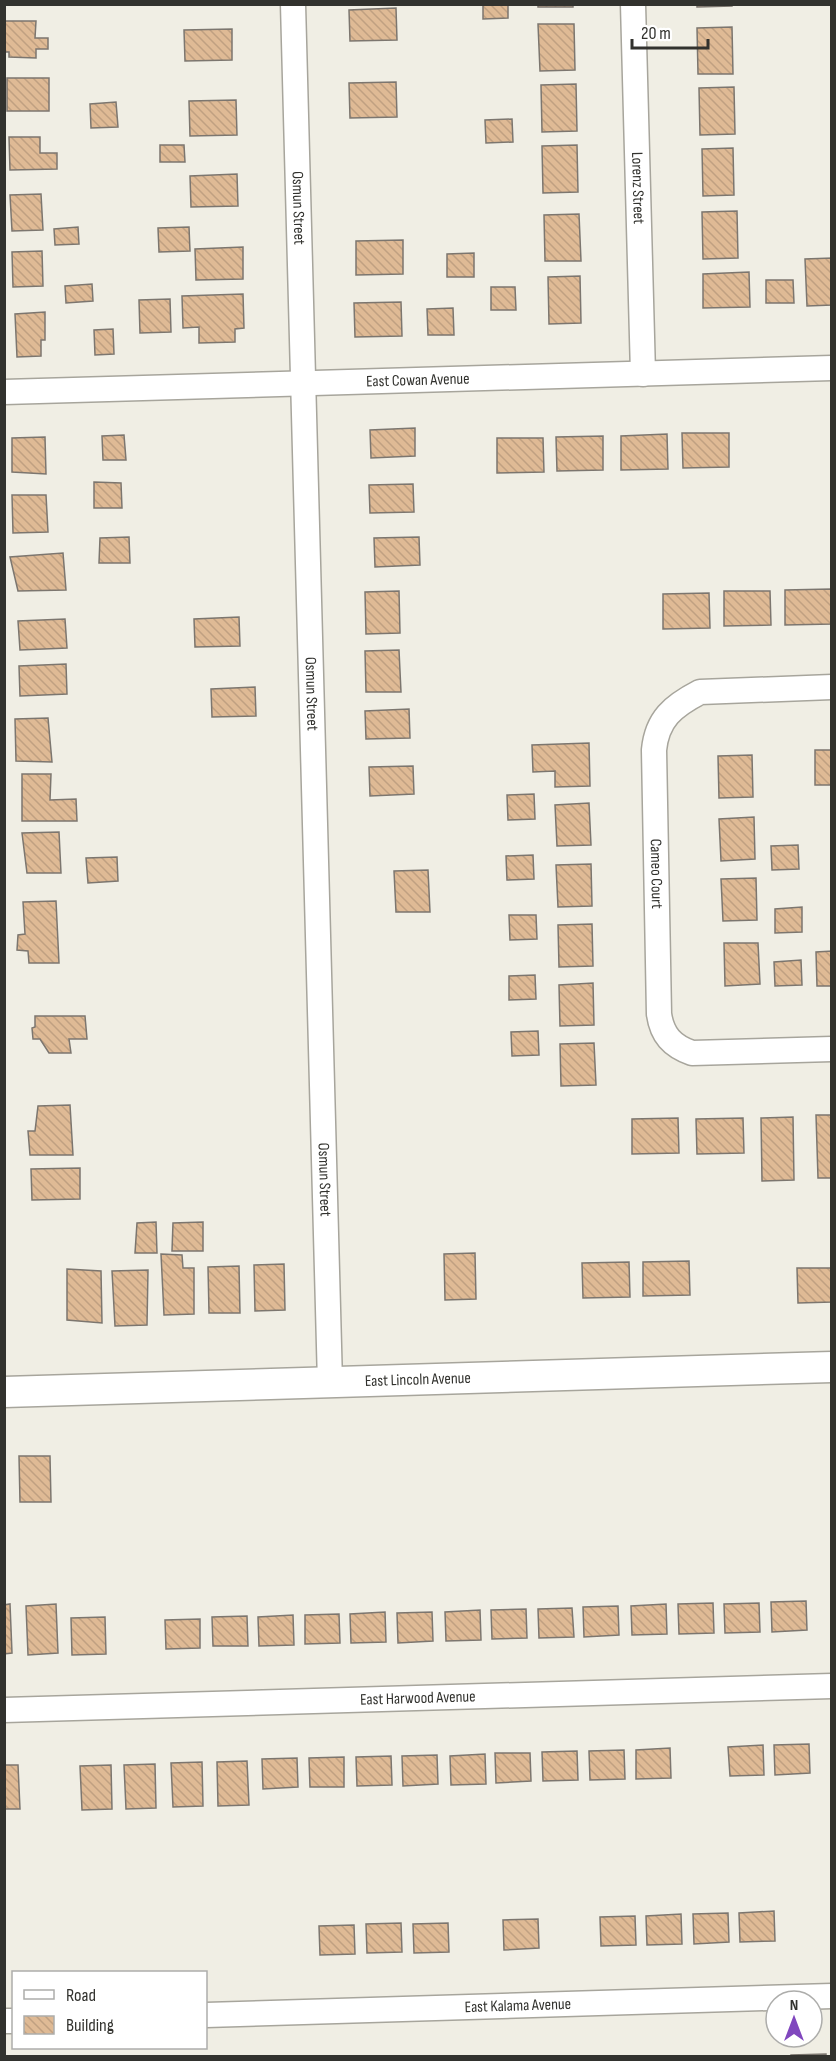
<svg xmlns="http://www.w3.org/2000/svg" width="836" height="2061" font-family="'Sofia Sans Condensed',sans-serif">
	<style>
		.building { fill: url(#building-back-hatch); stroke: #7c766f; stroke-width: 1.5 }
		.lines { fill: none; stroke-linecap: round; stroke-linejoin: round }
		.minor-casing { stroke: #a7a59c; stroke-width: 27 }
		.tertiary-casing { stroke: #a7a59c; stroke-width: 33 }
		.minor { stroke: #fff; stroke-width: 24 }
		.tertiary { stroke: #fff; stroke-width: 30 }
		.labels { text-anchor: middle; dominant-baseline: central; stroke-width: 6; stroke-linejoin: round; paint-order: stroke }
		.street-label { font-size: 16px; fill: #32322e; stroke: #fff }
	</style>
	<defs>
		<pattern id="building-back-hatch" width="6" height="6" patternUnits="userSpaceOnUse" patternTransform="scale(1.5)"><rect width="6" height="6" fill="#dfba95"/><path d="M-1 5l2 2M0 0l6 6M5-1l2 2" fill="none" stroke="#c0a081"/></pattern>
	</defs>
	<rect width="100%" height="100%" fill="#f0eee4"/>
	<g class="building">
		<polygon points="483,4 508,4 508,18 483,19"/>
		<rect x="538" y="4" width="35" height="3"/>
		<polygon points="697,4 732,4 732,6 697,7"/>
		<polygon points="396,8 397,40 350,41 349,10"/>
		<polygon points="5,21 36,21 35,38 48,38 48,49 36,49 36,58 9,57 9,52 4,52"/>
		<polygon points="538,24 574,24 575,70 540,71"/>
		<polygon points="732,27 733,74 698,74 697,28"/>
		<polygon points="232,29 232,60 185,61 184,30"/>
		<rect x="7" y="78" width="42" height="33"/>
		<polygon points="396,82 397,117 350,118 349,83"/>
		<polygon points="576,84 577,131 542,132 541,85"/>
		<polygon points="734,87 735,134 700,135 699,88"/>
		<polygon points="236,100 237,135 190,136 189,101"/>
		<polygon points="116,102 118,127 91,128 90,104"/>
		<polygon points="512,119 513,142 486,143 485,120"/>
		<polygon points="9,137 40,137 40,153 57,153 57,169 10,170"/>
		<polygon points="160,145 184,145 185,162 160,162"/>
		<polygon points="577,145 578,192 543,193 542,146"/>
		<polygon points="733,148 734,195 703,196 702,149"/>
		<polygon points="237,174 238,206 191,207 190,176"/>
		<polygon points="41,194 43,230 12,231 10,195"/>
		<polygon points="737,211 738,258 703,259 702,212"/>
		<polygon points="579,214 581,261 545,261 544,215"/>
		<polygon points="78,227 79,244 55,245 54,229"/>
		<polygon points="189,227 190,251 159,252 158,228"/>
		<polygon points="403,240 403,274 356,275 356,241"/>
		<polygon points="243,247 243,279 196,280 195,249"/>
		<polygon points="42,251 43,286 13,287 12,252"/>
		<polygon points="474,253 474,277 447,277 447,254"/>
		<polygon points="832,258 832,305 807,306 805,259"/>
		<polygon points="749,272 750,307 703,308 703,274"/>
		<polygon points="580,276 581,323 549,324 548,277"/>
		<polygon points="766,280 793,280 794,303 766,303"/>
		<polygon points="92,284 93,301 66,303 65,286"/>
		<polygon points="491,287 515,287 516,310 491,310"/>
		<polygon points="243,294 244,328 235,329 235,342 199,343 199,327 183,328 182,296"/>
		<polygon points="170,299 171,332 140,333 139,300"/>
		<polygon points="401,302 402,336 355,337 354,303"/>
		<polygon points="453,308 454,335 428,335 427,309"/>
		<polygon points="45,312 45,340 41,340 41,356 17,357 15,314"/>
		<polygon points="113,329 114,354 95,355 94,330"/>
		<polygon points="415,428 415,456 371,458 370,430"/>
		<polygon points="682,433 729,433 729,467 683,468"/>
		<polygon points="667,434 668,469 621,470 621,436"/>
		<polygon points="124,435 126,460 103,460 102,436"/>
		<polygon points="603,436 603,470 557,471 556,437"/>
		<polygon points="45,437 46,474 12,472 12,438"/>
		<polygon points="497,438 543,438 544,472 497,473"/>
		<polygon points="94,482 121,483 122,508 94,508"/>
		<polygon points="413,484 414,512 370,513 369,485"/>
		<polygon points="12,495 46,495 48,532 13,533"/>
		<polygon points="129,537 130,563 99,563 100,538"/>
		<polygon points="419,537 420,565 375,567 374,538"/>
		<polygon points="63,553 66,590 18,591 10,557"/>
		<polygon points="831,589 832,624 785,625 785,590"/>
		<polygon points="399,591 400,633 366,634 365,592"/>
		<polygon points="724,591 770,591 771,625 724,626"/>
		<polygon points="709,593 710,628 663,629 663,594"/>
		<polygon points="239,617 240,646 195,647 194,619"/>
		<polygon points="65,619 67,648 20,650 18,621"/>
		<polygon points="399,650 401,692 366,692 365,651"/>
		<polygon points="66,664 67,694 20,696 19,666"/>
		<polygon points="255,687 256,716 212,717 211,689"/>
		<polygon points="409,709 410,738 366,739 365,711"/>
		<polygon points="48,718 52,762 16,761 15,719"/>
		<polygon points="589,743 590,786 555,787 555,771 533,772 532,745"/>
		<rect x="815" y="750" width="17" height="35"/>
		<polygon points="752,755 753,797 719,798 718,756"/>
		<polygon points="413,766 414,794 370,796 369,767"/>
		<polygon points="22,774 51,774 50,800 76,799 77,821 22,821"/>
		<polygon points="534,794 535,819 508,820 507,795"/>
		<polygon points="589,803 591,845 557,846 555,805"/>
		<polygon points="754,817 755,859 721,861 719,819"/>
		<polygon points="59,832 61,873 27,873 22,833"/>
		<polygon points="798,845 799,869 772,870 771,846"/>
		<polygon points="533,855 534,879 507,880 506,856"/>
		<polygon points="117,857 118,881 88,883 86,858"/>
		<polygon points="591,864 592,906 558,907 556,865"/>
		<polygon points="428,870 430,912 396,912 394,871"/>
		<polygon points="756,878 757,920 723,921 721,879"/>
		<polygon points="56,901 59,963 29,963 28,951 17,950 18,935 25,934 23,902"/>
		<polygon points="802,907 802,932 775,933 775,909"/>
		<polygon points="509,915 536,915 537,939 510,940"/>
		<polygon points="592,924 593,966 559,967 558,925"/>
		<polygon points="724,943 758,943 760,984 725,986"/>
		<polygon points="832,951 832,986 817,986 816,952"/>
		<polygon points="801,960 802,985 775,986 774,962"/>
		<polygon points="535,975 536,999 509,1000 509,976"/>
		<polygon points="593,983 594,1025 560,1026 559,985"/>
		<polygon points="35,1016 85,1016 87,1039 69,1039 71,1053 49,1053 40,1039 33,1039 32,1028 35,1027"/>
		<polygon points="538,1031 539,1055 512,1056 511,1032"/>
		<polygon points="594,1043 596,1085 561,1086 560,1044"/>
		<polygon points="70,1105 73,1155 30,1155 28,1131 35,1131 38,1106"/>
		<polygon points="816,1115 832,1115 832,1178 818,1178"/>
		<polygon points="793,1117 794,1180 762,1181 761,1118"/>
		<polygon points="678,1118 679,1153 632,1154 632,1119"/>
		<polygon points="743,1118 744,1153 697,1154 696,1119"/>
		<polygon points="80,1168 80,1199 32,1200 31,1169"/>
		<polygon points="156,1222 157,1253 135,1253 137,1223"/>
		<polygon points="203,1222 203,1251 172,1251 173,1223"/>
		<polygon points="475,1253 476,1299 445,1300 444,1254"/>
		<polygon points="161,1254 182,1255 183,1268 194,1268 194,1314 164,1315"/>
		<polygon points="689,1261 690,1295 643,1296 643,1262"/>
		<polygon points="629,1262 630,1297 583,1298 582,1263"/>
		<polygon points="284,1264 285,1310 255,1311 254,1265"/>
		<polygon points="239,1266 240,1313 209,1313 208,1267"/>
		<polygon points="797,1268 832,1268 832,1302 798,1303"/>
		<polygon points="67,1269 101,1271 102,1323 67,1320"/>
		<polygon points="148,1270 147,1325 115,1326 112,1271"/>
		<polygon points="19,1456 50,1456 51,1502 20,1502"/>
		<polygon points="806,1601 807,1630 772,1632 771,1602"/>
		<polygon points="713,1603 714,1633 679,1634 678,1604"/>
		<polygon points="759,1603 760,1632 725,1633 724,1604"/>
		<polygon points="10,1604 12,1653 4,1654 4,1605"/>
		<polygon points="56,1604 58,1653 28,1655 26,1606"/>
		<polygon points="666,1604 667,1634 632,1635 631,1606"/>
		<polygon points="618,1606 619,1635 584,1637 583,1607"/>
		<polygon points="572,1608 574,1637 539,1638 538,1609"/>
		<polygon points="526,1609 527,1638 492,1639 491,1610"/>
		<polygon points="480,1610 481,1640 446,1641 445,1612"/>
		<polygon points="385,1612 386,1642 351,1643 350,1614"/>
		<polygon points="432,1612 433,1641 398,1643 397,1613"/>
		<polygon points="339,1614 340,1643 305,1644 305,1615"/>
		<polygon points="293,1615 294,1645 259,1646 258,1617"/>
		<polygon points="247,1616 248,1646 213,1646 212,1617"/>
		<polygon points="105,1617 106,1654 72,1655 71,1618"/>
		<polygon points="200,1619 200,1648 166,1649 165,1620"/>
		<polygon points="809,1744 810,1773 775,1775 774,1745"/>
		<polygon points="763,1745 764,1775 730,1776 728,1747"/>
		<polygon points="670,1748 671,1778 636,1779 636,1750"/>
		<polygon points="624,1750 625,1779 590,1780 589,1751"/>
		<polygon points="577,1751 578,1780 543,1781 542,1752"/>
		<polygon points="495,1753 530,1753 531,1781 496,1783"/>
		<polygon points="485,1754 486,1784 451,1785 450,1756"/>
		<polygon points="437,1755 438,1784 403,1786 402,1756"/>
		<polygon points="391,1756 392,1785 357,1786 356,1757"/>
		<polygon points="344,1757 344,1787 310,1787 309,1758"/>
		<polygon points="297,1758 298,1787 263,1789 262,1759"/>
		<polygon points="247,1761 249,1805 218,1806 217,1762"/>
		<polygon points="202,1762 203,1806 173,1807 171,1763"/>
		<polygon points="155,1764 156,1808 126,1809 124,1765"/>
		<polygon points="4,1765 18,1765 20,1809 4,1809"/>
		<polygon points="111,1765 112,1809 82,1810 80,1766"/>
		<polygon points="774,1911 775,1941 740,1942 739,1913"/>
		<polygon points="728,1913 729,1942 694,1944 693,1914"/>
		<polygon points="681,1914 682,1944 647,1945 646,1916"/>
		<polygon points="635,1916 636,1945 601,1946 600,1917"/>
		<polygon points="538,1919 539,1948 504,1950 503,1920"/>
		<polygon points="401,1923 402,1952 367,1953 366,1924"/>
		<polygon points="448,1923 449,1952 414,1953 413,1924"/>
		<polygon points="354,1925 355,1954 320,1955 319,1926"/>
		<polygon points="826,2054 826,2056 791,2056 791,2055"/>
	</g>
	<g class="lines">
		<defs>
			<g id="minor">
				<path id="s1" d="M293,4L330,1383"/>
				<path id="s2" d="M633,4L643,374"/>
				<path id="s3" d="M4,392L832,368"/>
				<path id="s4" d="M832,687L700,692C673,706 657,719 654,750L659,1014C662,1035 672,1046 692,1053L832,1049"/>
				<path id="s5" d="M4,1710L832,1686"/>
				<path id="s6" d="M206,2015L832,1996"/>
				<polyline points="4,2021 14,2021"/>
			</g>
			<g id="tertiary">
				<path id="s7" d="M4,1392L832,1367"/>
			</g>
		</defs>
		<use href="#minor" class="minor-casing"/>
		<use href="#tertiary" class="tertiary-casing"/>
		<use href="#minor" class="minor"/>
		<use href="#tertiary" class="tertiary"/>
	</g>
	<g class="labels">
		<g class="street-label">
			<text stroke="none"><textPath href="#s2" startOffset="184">Lorenz Street</textPath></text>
			<text stroke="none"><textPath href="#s1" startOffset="204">Osmun Street</textPath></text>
			<text stroke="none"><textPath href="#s3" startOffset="414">East Cowan Avenue</textPath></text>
			<text stroke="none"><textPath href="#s1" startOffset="690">Osmun Street</textPath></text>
			<text stroke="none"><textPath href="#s4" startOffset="334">Cameo Court</textPath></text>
			<text stroke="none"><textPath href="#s1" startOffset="1176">Osmun Street</textPath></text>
			<text stroke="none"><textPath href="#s7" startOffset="414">East Lincoln Avenue</textPath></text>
			<text stroke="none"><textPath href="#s5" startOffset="414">East Harwood Avenue</textPath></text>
			<text stroke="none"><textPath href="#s6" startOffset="312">East Kalama Avenue</textPath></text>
		</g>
	</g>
	<rect width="836" height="2061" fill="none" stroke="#32322e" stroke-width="12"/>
	<rect x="12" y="1971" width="195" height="78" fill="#ffffff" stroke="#adadab" stroke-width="1.5"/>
	<rect x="24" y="1990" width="30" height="9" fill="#ffffff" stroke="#adadab" stroke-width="1.5"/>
	<text x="66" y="2001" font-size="18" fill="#32322e">Road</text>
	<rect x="24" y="2016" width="30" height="18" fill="url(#building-back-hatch)" stroke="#adadab" stroke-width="1.5"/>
	<text x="66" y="2031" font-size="18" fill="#32322e">Building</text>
	<g transform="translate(794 2019)"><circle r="28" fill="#ffffff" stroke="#adadab" stroke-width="1.5"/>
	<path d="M0-4.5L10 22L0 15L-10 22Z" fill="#8047be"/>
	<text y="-9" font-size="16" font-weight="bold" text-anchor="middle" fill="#32322e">N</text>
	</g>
	<path d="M632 39v9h76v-9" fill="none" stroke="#32322e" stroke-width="3"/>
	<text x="641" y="39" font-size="18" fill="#32322e" stroke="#ffffff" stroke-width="4.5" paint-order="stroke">20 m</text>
</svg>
